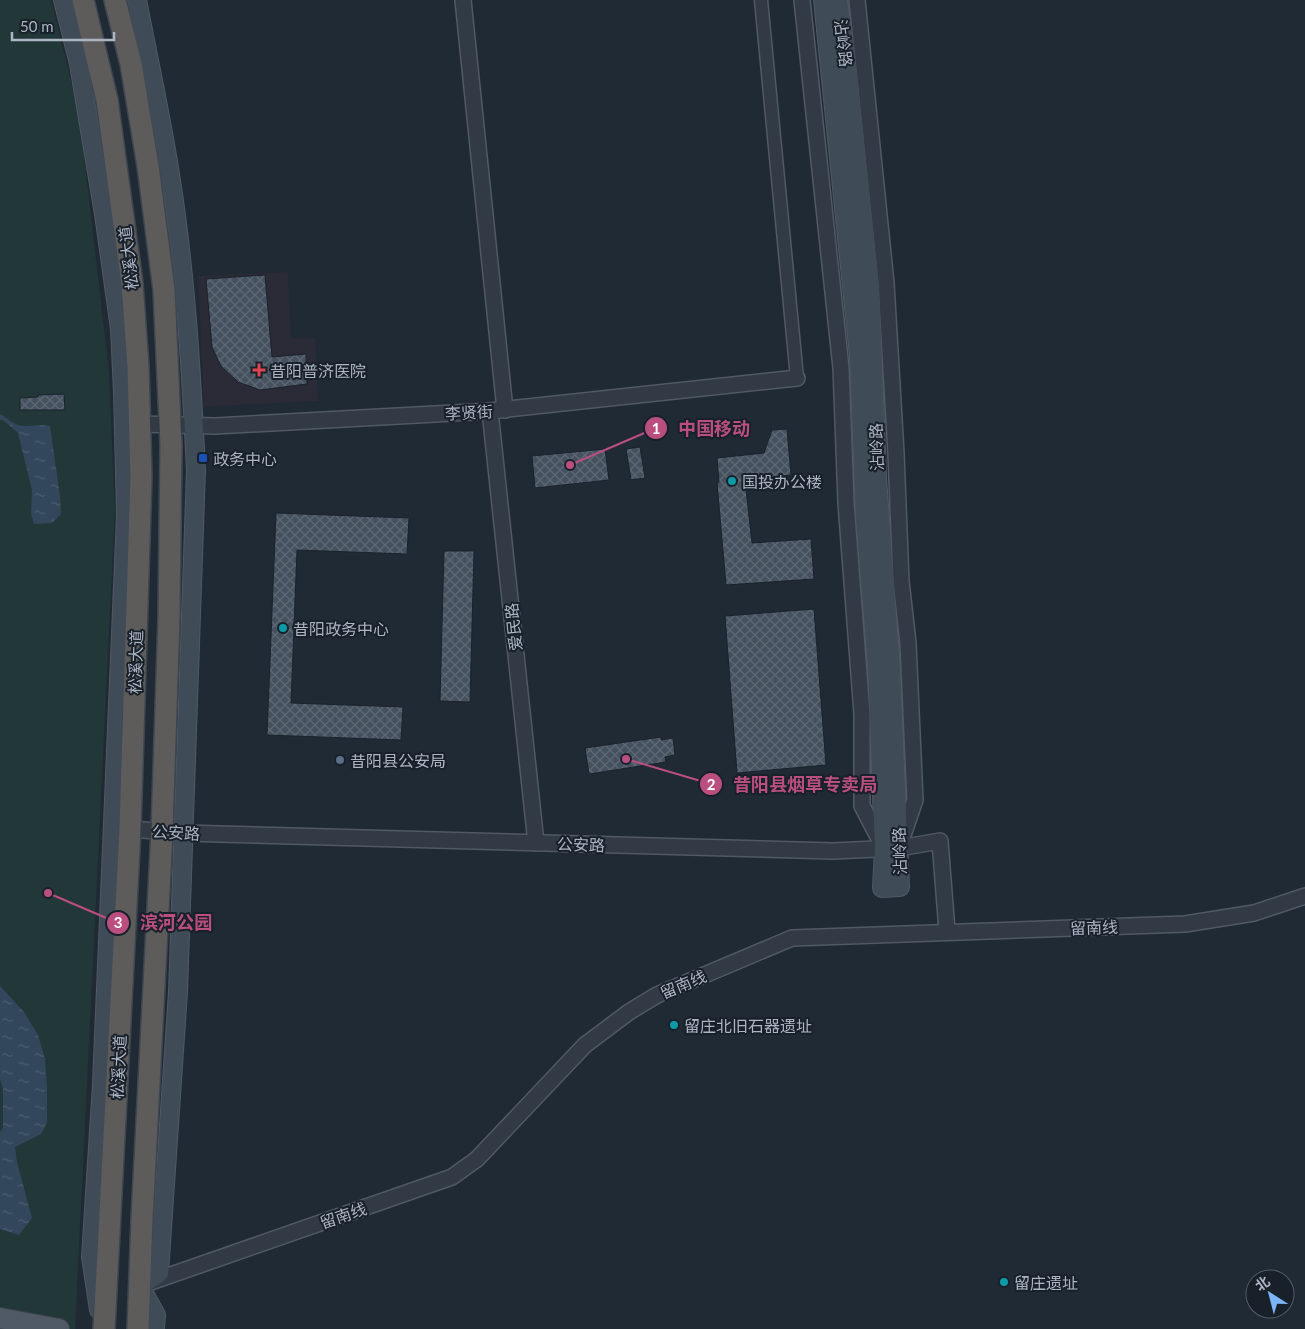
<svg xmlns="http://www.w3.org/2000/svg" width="1305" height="1329" font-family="Lato,'Noto Sans SC',sans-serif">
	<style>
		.medical { fill: #2b2a37 }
		.green { fill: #223737 }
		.water { fill: url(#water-ripples) }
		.building { fill: url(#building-cross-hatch); stroke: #1a222c }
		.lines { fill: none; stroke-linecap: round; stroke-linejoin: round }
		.minor-casing { stroke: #505964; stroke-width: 15 }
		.tertiary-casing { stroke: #505964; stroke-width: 18 }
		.secondary-casing { stroke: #505964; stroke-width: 20 }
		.primary-casing { stroke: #3c444f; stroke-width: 22 }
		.trunk-casing { stroke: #3d4650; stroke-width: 24 }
		.minor { stroke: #323b45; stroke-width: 12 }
		.tertiary { stroke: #323b45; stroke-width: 15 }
		.secondary { stroke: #404b58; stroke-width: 18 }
		.primary { stroke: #505a66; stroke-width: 20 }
		.trunk { stroke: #5e5c5a; stroke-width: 21 }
		.health-dot { fill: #e0444e; stroke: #18202a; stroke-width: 2 }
		.transit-dot { fill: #1a4fb4; stroke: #18202a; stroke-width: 2 }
		.culture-dot { fill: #0f9aa8; stroke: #18202a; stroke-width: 2 }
		.service-dot { fill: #5c6f8a; stroke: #18202a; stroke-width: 2 }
		.labels { text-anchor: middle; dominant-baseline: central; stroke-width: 4; stroke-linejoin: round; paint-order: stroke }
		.street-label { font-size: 16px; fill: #acb6c3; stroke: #18202a }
		.poi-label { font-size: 16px; fill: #acb6c3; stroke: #18202a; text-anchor: start }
		.leader { fill: none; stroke: #ba4f7f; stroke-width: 2 }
		.callout-dot { fill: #ba4f7f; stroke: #18202a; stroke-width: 2 }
		.mark-label { font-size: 15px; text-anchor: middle; font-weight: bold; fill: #fff }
		.callout-label { font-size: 18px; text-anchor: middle; font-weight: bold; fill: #ba4f7f; stroke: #18202a; stroke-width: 4; stroke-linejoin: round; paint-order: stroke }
	</style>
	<defs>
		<pattern id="water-ripples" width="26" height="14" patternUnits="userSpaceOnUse" patternTransform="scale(1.25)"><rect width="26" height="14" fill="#32465c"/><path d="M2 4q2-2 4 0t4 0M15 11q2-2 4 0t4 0" fill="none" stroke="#4d5e72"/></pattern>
		<pattern id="building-cross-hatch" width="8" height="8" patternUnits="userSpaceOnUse" patternTransform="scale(1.25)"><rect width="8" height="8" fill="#45515f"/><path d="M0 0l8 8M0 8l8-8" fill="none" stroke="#5d6874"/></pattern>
	</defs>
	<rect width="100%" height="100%" fill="#1f2a35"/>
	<polygon class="medical" points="288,272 291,338 315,338 318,401 204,407 198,276"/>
	<polygon class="green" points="0,0 51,0 79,113 109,372 115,511 75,1329 0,1329"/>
	<g class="water">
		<path d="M0,414C7,417 11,423 18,425C29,428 38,423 50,426L60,496L61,514L52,523L34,524L31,514L32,490L18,433L3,420H0Z"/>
		<polygon points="0,986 24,1012 38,1035 45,1059 47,1086 47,1123 41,1134 15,1147 17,1162 32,1218 19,1235 0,1229 0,1132 3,1128 3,1089 0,1079"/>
	</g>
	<g class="building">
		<polygon points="265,275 272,357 306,354 307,384 260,390 238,382 221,366 212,347 206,279"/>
		<polygon points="64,394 65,410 20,410 20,398 38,397 38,395"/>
		<polygon points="787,429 791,475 745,480 752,543 811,539 814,579 726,585 717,483 719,482 717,458 764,453 772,430"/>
		<polygon points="640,447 645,478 631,480 626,449"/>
		<polygon points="605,449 609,480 535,488 532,456"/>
		<polygon points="276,513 409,518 407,554 297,550 291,703 403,707 401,740 267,735"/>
		<polygon points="444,551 474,551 470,702 440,701"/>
		<polygon points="814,609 826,765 737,773 725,616"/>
		<polygon points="661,737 661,740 673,738 675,755 665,757 666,762 589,774 585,748"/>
	</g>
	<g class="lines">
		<defs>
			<polyline id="minor" points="761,0 797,378"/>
			<g id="tertiary">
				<polyline points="463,0 505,410"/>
				<polyline points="802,0 841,368 846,503 862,714 862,806 884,848"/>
				<polyline points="857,0 886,283 896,453 901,581 908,643 915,800 900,844"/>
				<polyline points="490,411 536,843"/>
				<polyline points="140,424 215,426 490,411 797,378"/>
				<polyline points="130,829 183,833 833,851 899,848 940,841 947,931"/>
				<polyline points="148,1283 452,1177 477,1159 585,1045 629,1012 657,995 792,938 1185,924 1254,913 1305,896"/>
			</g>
			<g id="secondary">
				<polyline points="63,0 79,64 104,214 120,329 123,392 126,515 102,1084 91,1257 99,1310"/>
				<path d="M137,0C152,77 169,154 178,232C188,311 192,391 196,470L178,992L159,1273L140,1286L156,1315L155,1329"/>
				<polyline points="823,0 859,356 865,519 877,666 884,848 882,888 900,887 891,669 877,478 870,286 845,48 838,0"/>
			</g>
			<polyline id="primary" points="0,1318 59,1329"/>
			<g id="trunk">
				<polyline points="83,0 107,100 132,283 138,366 141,477 130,829 104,1329"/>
				<polyline points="115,0 131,64 148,166 164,290 171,445 169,617 162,831 142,1219 138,1329"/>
			</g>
		</defs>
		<use href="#minor" class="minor-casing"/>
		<use href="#tertiary" class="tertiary-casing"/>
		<use href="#secondary" class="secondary-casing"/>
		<use href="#primary" class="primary-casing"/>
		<use href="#trunk" class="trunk-casing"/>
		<use href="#minor" class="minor"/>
		<use href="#tertiary" class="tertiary"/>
		<use href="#secondary" class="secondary"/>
		<use href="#primary" class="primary"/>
		<use href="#trunk" class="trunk"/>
	</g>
	<path class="health-dot" d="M256.5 362.5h5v5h5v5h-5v5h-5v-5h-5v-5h5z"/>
	<rect class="transit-dot" x="198" y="453" width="10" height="10" rx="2.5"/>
	<g class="culture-dot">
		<circle cx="732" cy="481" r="5"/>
		<circle cx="283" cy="628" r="5"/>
		<circle cx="674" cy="1025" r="5"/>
		<circle cx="1004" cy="1282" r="5"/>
	</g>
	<circle class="service-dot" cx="340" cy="760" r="5"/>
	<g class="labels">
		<g class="street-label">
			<text transform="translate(844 43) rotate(83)">沾岭路</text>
			<text transform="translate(128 258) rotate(-97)">松溪大道</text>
			<text transform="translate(469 412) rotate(-3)">李贤街</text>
			<text transform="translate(876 447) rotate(-92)">沾岭路</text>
			<text transform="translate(513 627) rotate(-96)">爱民路</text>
			<text transform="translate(135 662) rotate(-88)">松溪大道</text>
			<text transform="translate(176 832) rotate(3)">公安路</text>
			<text transform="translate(581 844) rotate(2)">公安路</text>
			<text transform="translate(899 851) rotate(-92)">沾岭路</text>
			<text transform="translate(1094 927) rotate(-2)">留南线</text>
			<text transform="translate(683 984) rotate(-23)">留南线</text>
			<text transform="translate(118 1067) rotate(-87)">松溪大道</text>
			<text transform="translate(343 1215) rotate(-19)">留南线</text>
		</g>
		<g class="poi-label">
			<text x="270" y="370">昔阳普济医院</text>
			<text x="213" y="458">政务中心</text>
			<text x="742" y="481">国投办公楼</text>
			<text x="293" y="628">昔阳政务中心</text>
			<text x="350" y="760">昔阳县公安局</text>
			<text x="684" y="1025">留庄北旧石器遗址</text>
			<text x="1014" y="1282">留庄遗址</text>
		</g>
	</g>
	<path class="leader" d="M570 465L656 428M626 759L711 784M48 893L118 923"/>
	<g class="callout-dot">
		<circle cx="570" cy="465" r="5"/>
		<circle cx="626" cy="759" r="5"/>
		<circle cx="48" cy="893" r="5"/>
		<circle cx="656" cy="428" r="12"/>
		<circle cx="711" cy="784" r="12"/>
		<circle cx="118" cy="923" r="12"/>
	</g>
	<g class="mark-label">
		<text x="656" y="434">1</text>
		<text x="711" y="790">2</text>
		<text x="118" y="928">3</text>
	</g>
	<g class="callout-label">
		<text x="714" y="435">中国移动</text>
		<text x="805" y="791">昔阳县烟草专卖局</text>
		<text x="176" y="929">滨河公园</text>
	</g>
	<g transform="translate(1270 1294) rotate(324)"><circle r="24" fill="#18202a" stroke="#535c67"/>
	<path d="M0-4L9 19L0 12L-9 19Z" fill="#7cb4f7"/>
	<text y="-8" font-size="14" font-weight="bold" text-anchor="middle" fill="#acb6c3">北</text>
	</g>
	<path d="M12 32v8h102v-8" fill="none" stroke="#acb6c3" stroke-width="2.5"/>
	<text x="20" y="32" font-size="15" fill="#acb6c3" stroke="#18202a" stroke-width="4" paint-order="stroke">50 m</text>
</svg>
